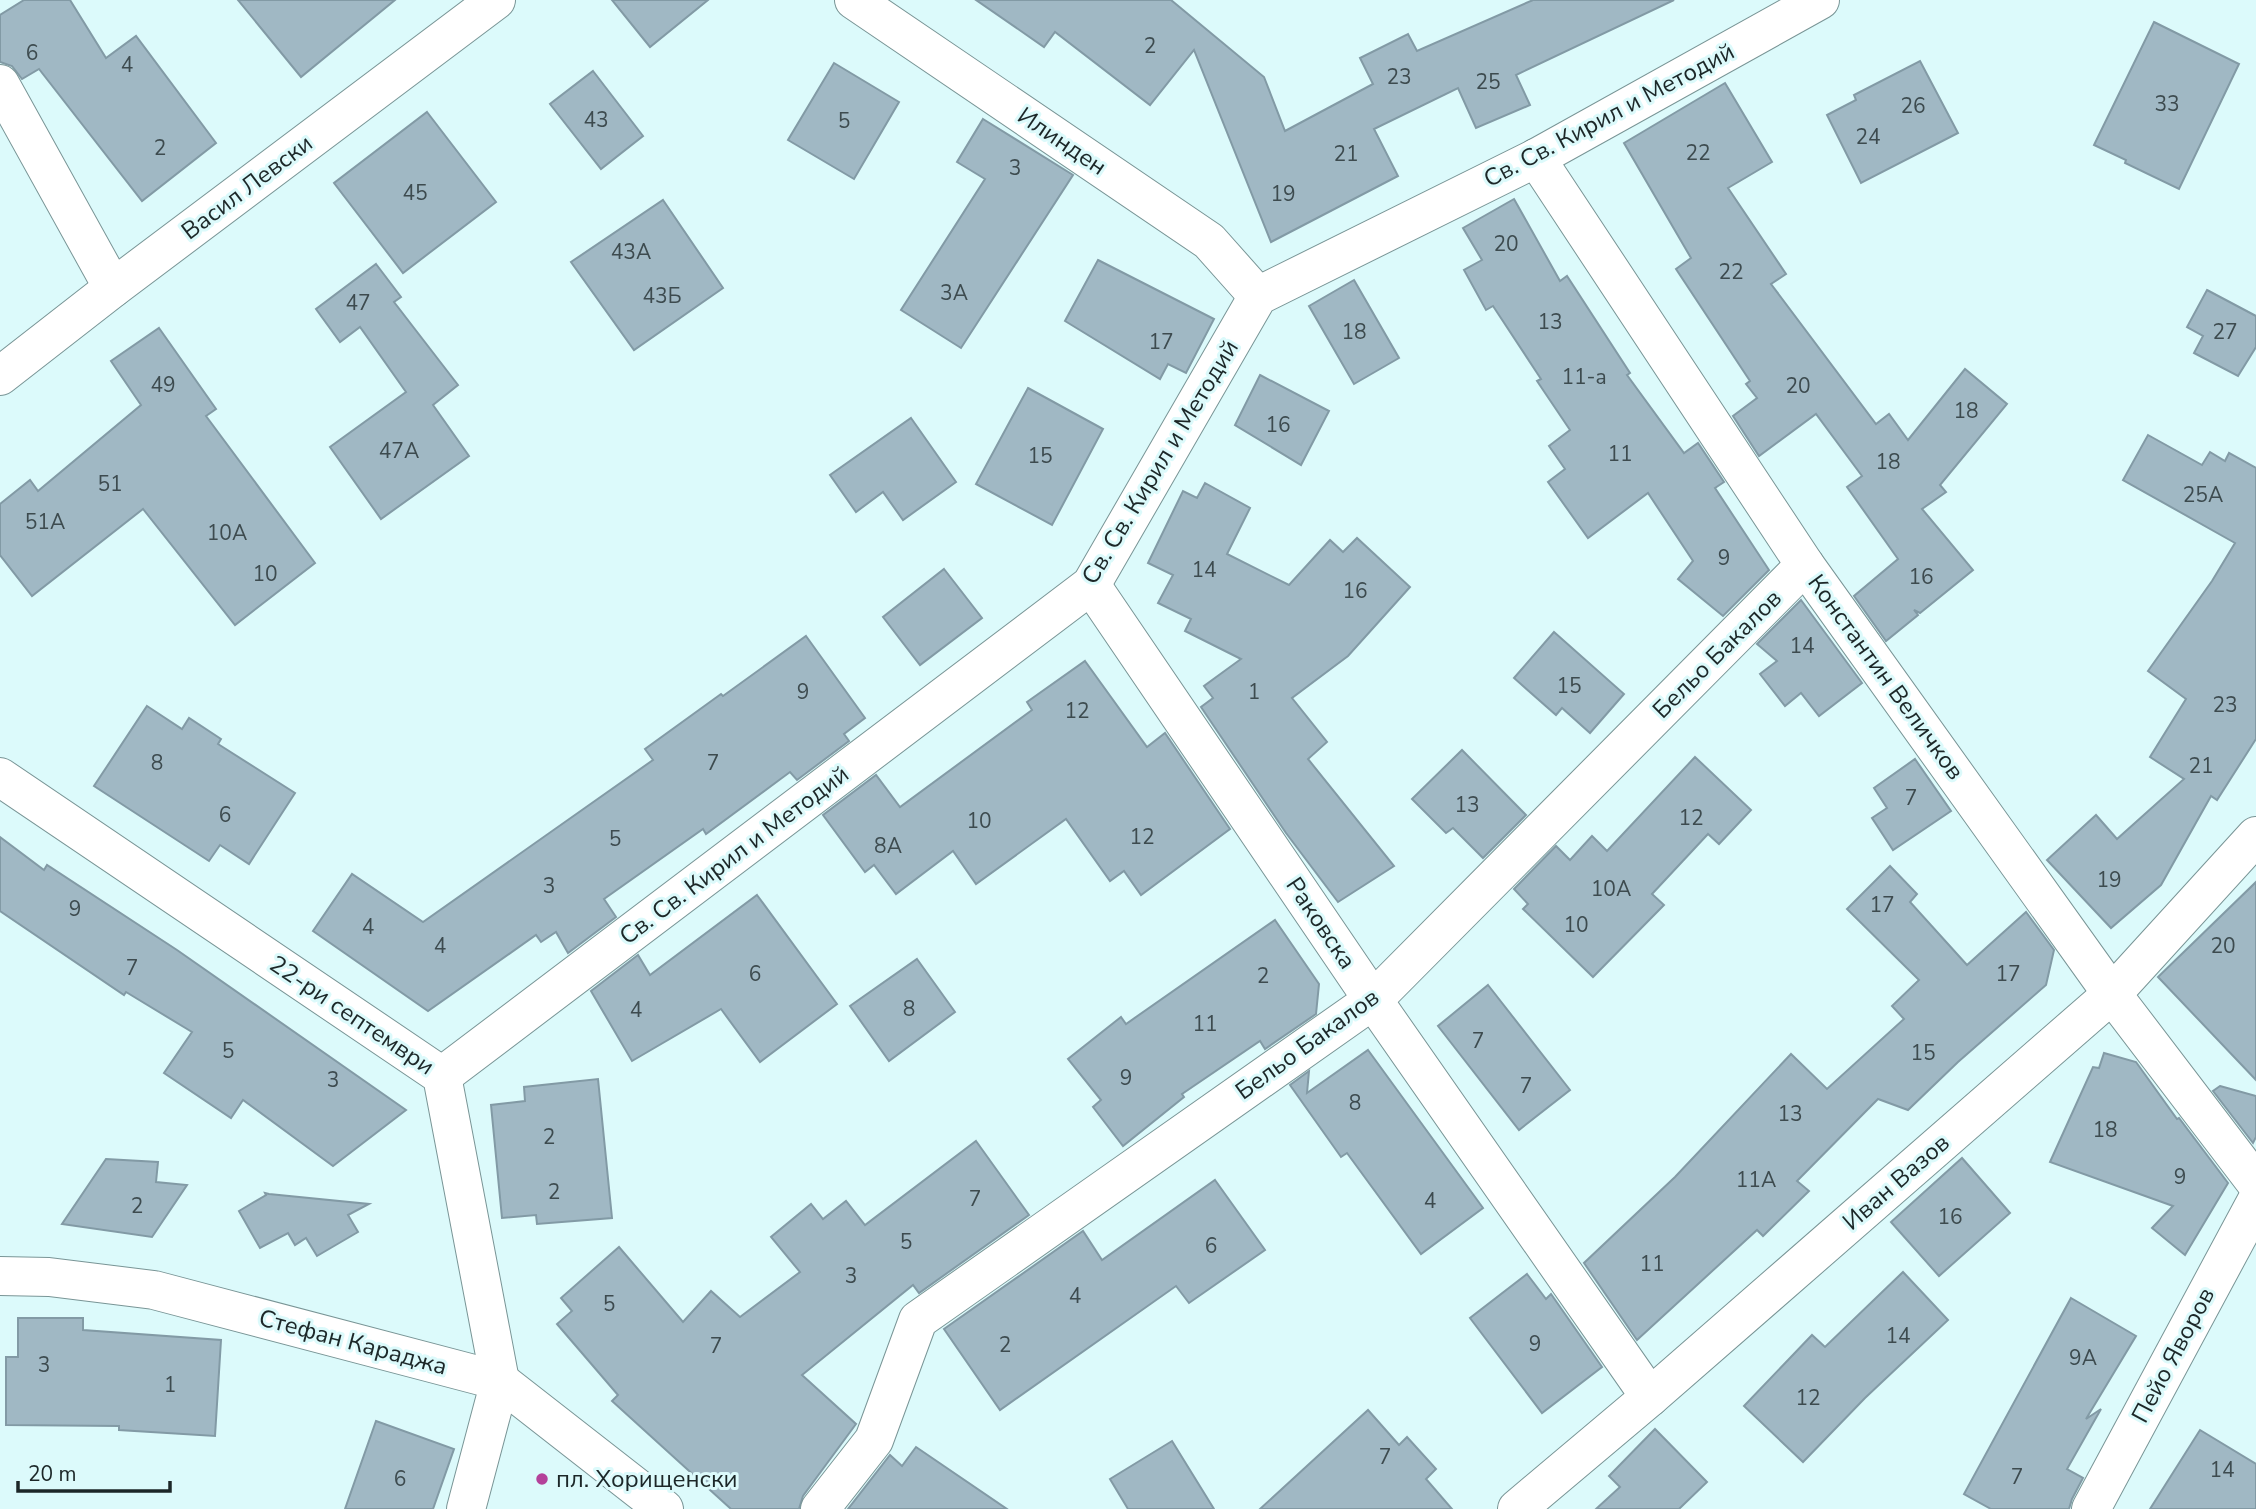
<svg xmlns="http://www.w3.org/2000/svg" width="2256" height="1509" font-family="'Nunito Sans',sans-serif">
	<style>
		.building { fill: #a0b8c4; stroke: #829aa5; stroke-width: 2 }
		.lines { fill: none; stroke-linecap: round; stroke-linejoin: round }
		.minor-casing { stroke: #799596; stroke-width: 40 }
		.minor { stroke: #fff; stroke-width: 38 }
		.poi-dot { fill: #b4419a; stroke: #dcfafb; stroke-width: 2.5 }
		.labels { text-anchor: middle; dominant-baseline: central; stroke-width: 6; stroke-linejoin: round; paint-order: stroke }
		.number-label { font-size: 21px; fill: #3d4b4f }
		.street-label { font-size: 24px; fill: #1c2728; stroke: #dcfafb }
		.poi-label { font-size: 24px; fill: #1c2728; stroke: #dcfafb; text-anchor: start }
	</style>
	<rect width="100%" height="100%" fill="#dcfafb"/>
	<g class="building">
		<polygon points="24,0 70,0 106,58 136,36 216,143 142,201 39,69 22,79 12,66 0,62 0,15"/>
		<polygon points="238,0 395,0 301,77"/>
		<polygon points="612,0 708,0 650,47"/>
		<polygon points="976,0 1171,0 1264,77 1285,131 1373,84 1360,58 1408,34 1417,51 1533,0 1674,0 1516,75 1530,105 1476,128 1458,88 1374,129 1398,176 1271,242 1194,50 1150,105 1055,32 1044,47"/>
		<polygon points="2154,22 2239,64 2179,189 2125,163 2126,160 2094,145"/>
		<polygon points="1920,61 1958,133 1861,183 1827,115 1856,100 1854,95"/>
		<polygon points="834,63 899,102 854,179 788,140"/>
		<polygon points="593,71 643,136 601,169 550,104"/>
		<polygon points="1725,83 1772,162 1728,188 1786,274 1771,284 1876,424 1889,414 1908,440 1965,369 2007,404 1940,485 1946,492 1922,509 1973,570 1920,613 1914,610 1918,615 1886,641 1854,596 1898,559 1847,487 1862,476 1816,414 1759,456 1733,416 1757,398 1746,384 1750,381 1676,269 1691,258 1624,143"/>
		<polygon points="427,112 496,202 403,273 334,183"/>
		<polygon points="983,119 1073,175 961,348 901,310 985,179 957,162"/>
		<polygon points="1514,199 1560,281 1567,276 1630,373 1627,375 1684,453 1698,443 1724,482 1715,488 1769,570 1723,616 1678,579 1693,561 1648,493 1588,538 1548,482 1565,469 1549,446 1570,430 1537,381 1541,379 1493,306 1486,310 1464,270 1482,260 1463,228"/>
		<polygon points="663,200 723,288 634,350 571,262"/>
		<polygon points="1098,260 1214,319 1186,373 1168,364 1160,379 1065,321"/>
		<polygon points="376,264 401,297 394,302 458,385 433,405 469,456 381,519 330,447 406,392 360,327 340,342 316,309"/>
		<polygon points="1354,280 1399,358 1354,384 1309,306"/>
		<polygon points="2207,290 2256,316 2256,347 2238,376 2194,353 2203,336 2187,327"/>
		<polygon points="159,328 216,409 206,416 315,563 235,625 143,509 32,596 0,555 0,504 30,480 38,491 141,405 111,361"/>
		<polygon points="1260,375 1329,411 1301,465 1235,425"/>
		<polygon points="1028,388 1103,429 1052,525 976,484"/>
		<polygon points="911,418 956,482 903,520 883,492 856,512 830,475"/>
		<polygon points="2148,435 2202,465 2210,452 2225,461 2229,453 2256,468 2256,739 2217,800 2211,796 2161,885 2111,928 2047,860 2096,815 2117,839 2184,779 2150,757 2186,699 2148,671 2212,581 2235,543 2123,480"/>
		<polygon points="1205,483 1250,508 1227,554 1289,585 1330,540 1343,552 1357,538 1410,587 1348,656 1292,698 1327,742 1308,759 1394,866 1338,902 1286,833 1201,707 1213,698 1204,686 1241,659 1185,631 1191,619 1158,603 1173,575 1148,563 1183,491 1197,498"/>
		<polygon points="944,569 982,618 920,665 883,617"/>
		<polygon points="1801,600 1862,683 1819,716 1801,693 1785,706 1760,674 1777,661 1757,644"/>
		<polygon points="1554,632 1624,694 1590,733 1562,708 1556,715 1514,678"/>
		<polygon points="806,636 865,718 844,734 849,741 797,780 790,772 706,834 703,829 604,899 616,917 568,953 556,932 541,942 536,935 428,1011 313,931 352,874 423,922 653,760 645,749 721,694 723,696"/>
		<polygon points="1085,661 1147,747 1165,733 1230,829 1141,895 1124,871 1110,881 1066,819 976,884 953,851 896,894 874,865 865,872 823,815 876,775 900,807 1032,710 1027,702"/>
		<polygon points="147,706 182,729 189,718 221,739 218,744 295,793 249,864 220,845 209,861 94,786"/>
		<polygon points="1462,750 1526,815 1483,858 1453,828 1446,833 1412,799"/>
		<polygon points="1695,757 1751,810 1719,844 1708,834 1652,894 1664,905 1593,977 1523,909 1528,904 1514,889 1556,846 1570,860 1592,836 1607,851"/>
		<polygon points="1915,759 1951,811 1893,850 1872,818 1887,808 1874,788"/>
		<polygon points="0,837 44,870 47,865 177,950 406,1110 333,1166 243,1100 231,1118 164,1073 192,1032 126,992 124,995 0,911"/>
		<polygon points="1890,866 1917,894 1910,902 1967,965 2026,912 2054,950 2046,985 1958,1062 1908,1110 1878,1099 1797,1181 1809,1191 1763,1236 1757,1230 1637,1340 1584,1263 1675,1177 1791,1054 1827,1089 1904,1019 1892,1006 1919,980 1847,909"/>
		<polygon points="2256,882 2256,1080 2158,977"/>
		<polygon points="757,895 837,1004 760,1062 721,1009 632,1061 591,991 638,955 650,975"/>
		<polygon points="1275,920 1319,984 1316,1014 1265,1049 1260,1041 1182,1094 1184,1097 1123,1146 1093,1107 1101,1100 1068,1059 1121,1017 1126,1024"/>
		<polygon points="917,959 955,1012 889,1061 850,1006"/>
		<polygon points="1488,985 1570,1090 1519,1130 1438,1026"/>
		<polygon points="1368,1050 1483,1208 1421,1254 1347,1153 1341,1157 1290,1085 1309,1071 1307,1093"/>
		<polygon points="2104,1053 2136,1062 2177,1119 2179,1118 2228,1183 2185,1255 2152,1228 2173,1206 2050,1162 2093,1067 2099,1068"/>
		<polygon points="598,1079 612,1218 537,1224 536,1215 502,1218 491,1105 525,1101 524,1087"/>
		<polygon points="2220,1086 2256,1096 2256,1137 2253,1143 2213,1091"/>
		<polygon points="976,1141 1029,1215 919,1293 913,1285 802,1375 856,1424 803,1496 799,1509 731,1509 612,1401 618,1395 557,1324 572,1311 561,1298 619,1247 683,1322 711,1291 740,1317 800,1272 771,1237 811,1204 823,1219 846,1201 865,1225"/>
		<polygon points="1962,1158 2010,1213 1939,1276 1891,1222"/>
		<polygon points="106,1159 158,1162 156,1182 187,1185 152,1237 62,1224"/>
		<polygon points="1215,1180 1265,1250 1189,1303 1176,1286 1000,1410 944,1329 1083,1231 1102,1260"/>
		<polygon points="265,1193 269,1194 369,1204 348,1215 358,1232 317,1256 306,1238 295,1245 288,1233 260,1248 239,1211 266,1195"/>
		<polygon points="1903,1272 1948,1320 1865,1398 1803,1462 1744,1406 1812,1335 1825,1347"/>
		<polygon points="1527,1274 1546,1299 1551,1294 1602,1367 1542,1413 1470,1318"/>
		<polygon points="2071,1298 2136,1336 2086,1419 2101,1409 2067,1469 2083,1478 2072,1499 2069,1509 1991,1509 1964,1494"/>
		<polygon points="18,1318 83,1318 83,1330 221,1340 215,1436 119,1430 119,1426 6,1425 6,1357 18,1357"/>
		<polygon points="1368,1410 1399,1445 1407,1437 1436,1469 1426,1479 1452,1509 1260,1509"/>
		<polygon points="376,1421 454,1449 433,1509 345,1509"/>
		<polygon points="1655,1429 1707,1482 1679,1509 1596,1509 1620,1487 1609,1476"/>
		<polygon points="2200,1430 2256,1464 2256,1509 2150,1509"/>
		<polygon points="1172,1441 1214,1509 1128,1509 1110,1479"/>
		<polygon points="916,1447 1007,1509 848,1509 890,1455 902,1466"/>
	</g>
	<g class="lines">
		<defs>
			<g id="minor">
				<polyline points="854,0 1209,241 1258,296"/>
				<polyline points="0,84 113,288"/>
				<polyline points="1536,158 1805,565 2112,994 2256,1183"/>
				<polyline points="0,376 113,288 496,0"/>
				<polyline points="1091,585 1373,1000 1650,1397"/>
				<polyline points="0,777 442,1076 500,1381 466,1509"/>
				<polyline points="442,1076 1091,585 1258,296 1536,158 1820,0"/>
				<polyline points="0,1276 49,1277 154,1290 500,1381 664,1509"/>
				<polyline points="820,1509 874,1440 918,1320 1373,1000 1805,565"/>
				<polyline points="1517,1509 1650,1397 2112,994 2256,836"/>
				<polyline points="2091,1509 2256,1202"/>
			</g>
		</defs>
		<use href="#minor" class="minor-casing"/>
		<use href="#minor" class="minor"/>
	</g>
	<circle class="poi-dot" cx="542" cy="1479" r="7"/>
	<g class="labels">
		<g class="number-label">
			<text x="1150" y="46">2</text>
			<text x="32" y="53">6</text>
			<text x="127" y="65">4</text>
			<text x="1399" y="77">23</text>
			<text x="1488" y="82">25</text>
			<text x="2167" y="104">33</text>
			<text x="1913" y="106">26</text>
			<text x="596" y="120">43</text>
			<text x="844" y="121">5</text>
			<text x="1868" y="137">24</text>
			<text x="160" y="148">2</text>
			<text x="1698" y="153">22</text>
			<text x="1346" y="154">21</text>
			<text x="1015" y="168">3</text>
			<text x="415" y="193">45</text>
			<text x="1283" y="194">19</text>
			<text x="1506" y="244">20</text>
			<text x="631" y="252">43А</text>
			<text x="1731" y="272">22</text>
			<text x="954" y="293">3А</text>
			<text x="662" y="296">43Б</text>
			<text x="358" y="303">47</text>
			<text x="1550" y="322">13</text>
			<text x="1354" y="332">18</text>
			<text x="2225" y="332">27</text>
			<text x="1161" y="342">17</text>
			<text x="1584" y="377">11-a</text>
			<text x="163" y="385">49</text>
			<text x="1798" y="386">20</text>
			<text x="1966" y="411">18</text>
			<text x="1278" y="425">16</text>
			<text x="399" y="451">47А</text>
			<text x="1620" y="454">11</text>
			<text x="1040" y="456">15</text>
			<text x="1888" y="462">18</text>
			<text x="110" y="484">51</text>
			<text x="2203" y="495">25А</text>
			<text x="45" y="522">51А</text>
			<text x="227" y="533">10А</text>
			<text x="1724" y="558">9</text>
			<text x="1204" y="570">14</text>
			<text x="265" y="574">10</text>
			<text x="1921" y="577">16</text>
			<text x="1355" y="591">16</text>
			<text x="1802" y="646">14</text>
			<text x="1569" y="686">15</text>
			<text x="803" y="692">9</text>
			<text x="1254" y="692">1</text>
			<text x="2225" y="705">23</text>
			<text x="1077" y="711">12</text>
			<text x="157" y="763">8</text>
			<text x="713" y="763">7</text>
			<text x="2201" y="766">21</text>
			<text x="1911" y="798">7</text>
			<text x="1467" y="805">13</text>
			<text x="225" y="815">6</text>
			<text x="1691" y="818">12</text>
			<text x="979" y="821">10</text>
			<text x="1142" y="837">12</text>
			<text x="615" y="839">5</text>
			<text x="888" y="846">8А</text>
			<text x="2109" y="880">19</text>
			<text x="549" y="886">3</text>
			<text x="1611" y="889">10А</text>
			<text x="1882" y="905">17</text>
			<text x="75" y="909">9</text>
			<text x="1576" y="925">10</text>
			<text x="368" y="927">4</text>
			<text x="440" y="946">4</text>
			<text x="2223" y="946">20</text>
			<text x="132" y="968">7</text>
			<text x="755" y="974">6</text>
			<text x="2008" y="974">17</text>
			<text x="1263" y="976">2</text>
			<text x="909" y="1009">8</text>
			<text x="636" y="1010">4</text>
			<text x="1205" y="1024">11</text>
			<text x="1478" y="1041">7</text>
			<text x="228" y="1051">5</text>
			<text x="1923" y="1053">15</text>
			<text x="1126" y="1078">9</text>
			<text x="333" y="1080">3</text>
			<text x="1526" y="1086">7</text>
			<text x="1355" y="1103">8</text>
			<text x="1790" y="1114">13</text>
			<text x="2105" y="1130">18</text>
			<text x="549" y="1137">2</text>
			<text x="2180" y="1177">9</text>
			<text x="1756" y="1180">11А</text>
			<text x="554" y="1192">2</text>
			<text x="975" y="1199">7</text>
			<text x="1430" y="1201">4</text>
			<text x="137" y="1206">2</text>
			<text x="1950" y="1217">16</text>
			<text x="906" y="1242">5</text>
			<text x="1211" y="1246">6</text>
			<text x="1652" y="1264">11</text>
			<text x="851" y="1276">3</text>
			<text x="1075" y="1296">4</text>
			<text x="609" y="1304">5</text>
			<text x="1898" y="1336">14</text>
			<text x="1535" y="1344">9</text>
			<text x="1005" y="1345">2</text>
			<text x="716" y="1346">7</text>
			<text x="2083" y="1358">9А</text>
			<text x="44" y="1365">3</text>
			<text x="170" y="1385">1</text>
			<text x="1808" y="1398">12</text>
			<text x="1385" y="1457">7</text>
			<text x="2222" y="1470">14</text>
			<text x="2017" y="1477">7</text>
			<text x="400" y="1479">6</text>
		</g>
		<g class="street-label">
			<text transform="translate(1609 115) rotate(-28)">Св. Св. Кирил и Методий</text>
			<text transform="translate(1062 141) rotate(34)">Илинден</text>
			<text transform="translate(247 187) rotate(-37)">Васил Левски</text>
			<text transform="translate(1160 462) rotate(-59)">Св. Св. Кирил и Методий</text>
			<text transform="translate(1717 654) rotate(-45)">Бельо Бакалов</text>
			<text transform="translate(1886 677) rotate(54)">Константин Величков</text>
			<text transform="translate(734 855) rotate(-37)">Св. Св. Кирил и Методий</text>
			<text transform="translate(1321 923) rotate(56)">Раковска</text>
			<text transform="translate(352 1015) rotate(34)">22-ри септември</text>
			<text transform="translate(1307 1044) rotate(-36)">Бельо Бакалов</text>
			<text transform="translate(1896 1182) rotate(-41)">Иван Вазов</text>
			<text transform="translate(353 1342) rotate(15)">Стефан Караджа</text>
			<text transform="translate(2173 1355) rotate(-62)">Пейо Яворов</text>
		</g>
		<g class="poi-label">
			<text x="556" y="1479">пл. Хорищенски</text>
		</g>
	</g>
	<path d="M18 1481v10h152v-10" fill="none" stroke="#1c2728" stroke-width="3.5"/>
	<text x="28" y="1481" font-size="21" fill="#1c2728" stroke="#dcfafb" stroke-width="5" paint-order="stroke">20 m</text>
</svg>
